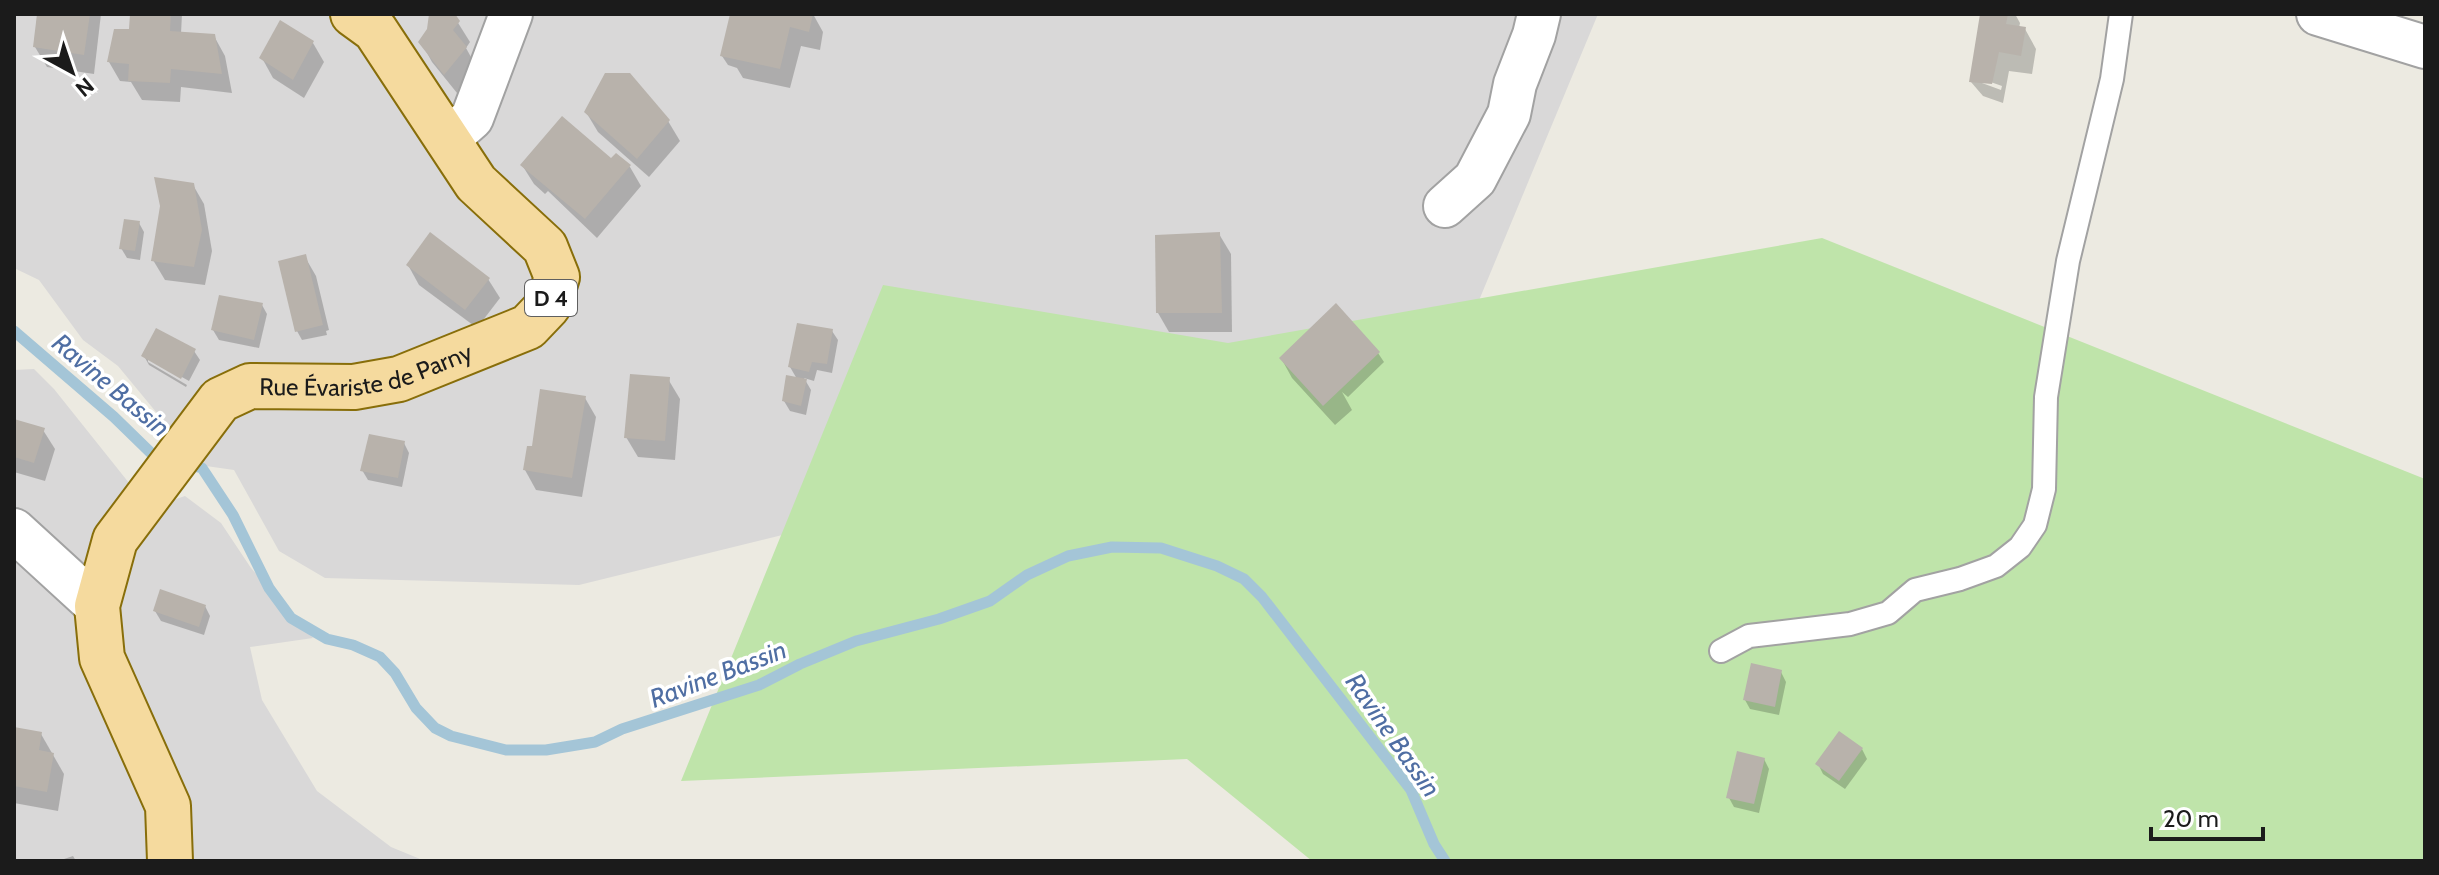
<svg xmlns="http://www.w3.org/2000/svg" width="2439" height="875" font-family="Cabin,sans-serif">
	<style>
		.residential { fill: #d9d8d8 }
		.grass { fill: #bfe4aa }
		.shadow { fill: #0003; fill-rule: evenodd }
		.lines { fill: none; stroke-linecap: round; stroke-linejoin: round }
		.stream { stroke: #a4c5d7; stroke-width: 11 }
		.building { fill: #b8b2ab }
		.lane-casing { stroke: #a2a2a2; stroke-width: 26 }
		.street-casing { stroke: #a2a2a2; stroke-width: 46 }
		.primary-casing { stroke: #886e0a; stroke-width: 48 }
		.lane { stroke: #fff; stroke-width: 22 }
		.street { stroke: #fff; stroke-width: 42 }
		.primary { stroke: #f5da9e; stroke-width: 44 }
		.labels { text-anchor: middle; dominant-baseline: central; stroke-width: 7; stroke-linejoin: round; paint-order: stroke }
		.shield { fill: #fff; stroke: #5f5f5f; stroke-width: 2 }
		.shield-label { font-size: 22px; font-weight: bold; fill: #1b1b1b }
		.street-label { font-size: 24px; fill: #1b1b1b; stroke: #fff }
		.water-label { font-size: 26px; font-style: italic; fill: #4f6ea3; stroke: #fff }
	</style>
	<rect width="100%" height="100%" fill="#eceae1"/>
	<g class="residential">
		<polygon points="14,14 1598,14 1401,488 925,500 579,585 325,578 279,551 234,470 192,464 161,418 118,366 83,340 39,280 14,268"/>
		<polygon points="34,369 54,389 149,508 185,496 221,523 251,568 313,638 250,647 262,700 317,791 391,847 425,861 14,861 14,370"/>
	</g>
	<polygon class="grass" points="1822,238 2425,479 2425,861 1312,861 1187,759 681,781 883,285 1228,343"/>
	<g class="shadow">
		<polygon points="39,14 101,14 94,74 47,67 35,47"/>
		<polygon points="132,14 182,14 181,34 214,36 225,56 232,93 181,87 180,102 142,100 131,82 120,81 109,62 131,31"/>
		<polygon points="431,14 457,14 455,18 470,42 466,48 477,68 457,93 432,62 421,42 429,30"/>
		<polygon points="732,14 813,14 823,32 820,50 801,46 790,88 743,78 737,68 728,65 722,56"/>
		<path d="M1982,14H2015L2020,23L2019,28L2025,29L2036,49L2032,74L2009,71L2003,103L1983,96L1971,82ZM1982,79L2002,86L2001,90L1982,83Z"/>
		<polygon points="313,43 324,62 304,98 273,78 262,58"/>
		<polygon points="586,112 668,121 680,141 649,177 598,132"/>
		<polygon points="616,156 630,167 641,186 597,238 548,191 545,194 534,184 522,165 611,161"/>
		<polygon points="193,185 204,204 212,251 205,285 165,280 153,260"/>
		<polygon points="139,223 144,232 140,260 127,258 121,248"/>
		<polygon points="1219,234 1231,254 1232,332 1169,332 1158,313"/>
		<polygon points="305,257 316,276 329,330 326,331 327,335 302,340 297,331"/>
		<polygon points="408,265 488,279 500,298 477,328 419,285"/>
		<polygon points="262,305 267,314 259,348 219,340 213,330"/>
		<polygon points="832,331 838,340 832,373 817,370 814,381 804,378 811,390 806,415 790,411 784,401 797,379 790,367"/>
		<polygon points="194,351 200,360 189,381 148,358 148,362 187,385 186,387 149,365 144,356"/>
		<polygon points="1378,353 1384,362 1348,397 1342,392 1352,410 1335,425 1292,378 1281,358"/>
		<polygon points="668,379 680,399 675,460 638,457 626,437"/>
		<polygon points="585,398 596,417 582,497 536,490 525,470 534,448"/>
		<polygon points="14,421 43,430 55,449 45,481 14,472"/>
		<polygon points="404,443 409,453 402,487 368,480 362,470"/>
		<polygon points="205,606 210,616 204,635 161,621 155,611"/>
		<polygon points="1781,672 1786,682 1779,715 1750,709 1745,700"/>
		<polygon points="14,730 41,734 64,774 58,811 14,803"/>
		<polygon points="1862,749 1867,759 1845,789 1823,774 1818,764"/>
		<polygon points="1764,759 1769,769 1759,813 1734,807 1729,798"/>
		<polygon points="73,856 76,861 58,861"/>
	</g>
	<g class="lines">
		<g class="stream">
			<polyline points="14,331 114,417 152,454 166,458"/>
			<polyline points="186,464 202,468 233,515 269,588 291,618 327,639 353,645 380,657 395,673 416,708 435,728 451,736 506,750 546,750 595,742 622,729 759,685 800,664 856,641 939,619 990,601 1027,575 1068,556 1112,547 1161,548 1217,566 1244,579 1262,597 1411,790 1434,844 1445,861"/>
		</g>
	</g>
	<g class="building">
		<polygon points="37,14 90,14 84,55 33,47"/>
		<polygon points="130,14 171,14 170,31 215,34 222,74 171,69 170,83 128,81 129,64 107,62 114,29 129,29"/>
		<polygon points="429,14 455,14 460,21 453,30 467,47 444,75 418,42 427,29"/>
		<polygon points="730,14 813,14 809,32 790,27 780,69 720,56"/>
		<polygon points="1980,14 2008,14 2006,24 2026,27 2021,56 1999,52 1992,84 1969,82"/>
		<polygon points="280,20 314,41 293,80 259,58"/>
		<polygon points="605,73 630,73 670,120 637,159 584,112"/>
		<polygon points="562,116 611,158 616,153 631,165 585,219 520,165"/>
		<polygon points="154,177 194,183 202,230 194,267 151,261 160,206"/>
		<polygon points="124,219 140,221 135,251 119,249"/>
		<polygon points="430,232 490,278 465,310 406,265"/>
		<polygon points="1220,232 1222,313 1156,313 1155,235"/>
		<polygon points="306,254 323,325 295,332 278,261"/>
		<polygon points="219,295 263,303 254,340 211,330"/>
		<polygon points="1336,303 1380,352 1323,406 1279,358"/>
		<polygon points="797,323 833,329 827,364 812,362 809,372 788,367"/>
		<polygon points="156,328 196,349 181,379 141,356"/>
		<polygon points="630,374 670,377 665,441 624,438"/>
		<polygon points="786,375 807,379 801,406 782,401"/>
		<polygon points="540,389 586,396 572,478 523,470 527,446 532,446"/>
		<polygon points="14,419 45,428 34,463 14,457"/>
		<polygon points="369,434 405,441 398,478 360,471"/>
		<polygon points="160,589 206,605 199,627 153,611"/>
		<polygon points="1751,663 1782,670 1775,707 1743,700"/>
		<polygon points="14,727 42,732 39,750 54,753 47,792 14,786"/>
		<polygon points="1839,731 1863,748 1839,781 1815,764"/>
		<polygon points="1737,751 1765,758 1754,804 1726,798"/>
	</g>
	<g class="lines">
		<defs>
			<polyline id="lane" points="1721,651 1749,636 1850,624 1888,613 1915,590 1960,579 1996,566 2020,547 2035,525 2044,489 2046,397 2068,261 2112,79 2121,14"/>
			<g id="street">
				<polyline points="2318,14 2425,47"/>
				<polyline points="447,140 472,118 511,14"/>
				<polyline points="1445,206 1475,179 1509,114 1515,84 1534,35 1539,14"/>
				<polyline points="14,530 97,606"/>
			</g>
			<g id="primary">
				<path id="s1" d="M170,861L168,806L102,658L97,606L115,540L220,400L250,386L354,387L399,379L528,327L548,306L557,277L545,247L476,183L375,30L353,14"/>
			</g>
		</defs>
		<use href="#lane" class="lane-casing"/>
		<use href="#street" class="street-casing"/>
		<use href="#primary" class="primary-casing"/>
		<use href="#lane" class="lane"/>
		<use href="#street" class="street"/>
		<use href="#primary" class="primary"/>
	</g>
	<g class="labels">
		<rect class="shield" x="525" y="280" width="52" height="36" rx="6"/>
		<g class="shield-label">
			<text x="551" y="298">D 4</text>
		</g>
		<g class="street-label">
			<text stroke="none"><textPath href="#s1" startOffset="664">Rue Évariste de Parny</textPath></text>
		</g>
		<g class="water-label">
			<text transform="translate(111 385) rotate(40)">Ravine Bassin</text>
			<text transform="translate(718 674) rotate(-21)">Ravine Bassin</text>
			<text transform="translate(1393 735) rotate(55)">Ravine Bassin</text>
		</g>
	</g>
	<rect width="2439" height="875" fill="none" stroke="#1b1b1b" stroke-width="32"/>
	<g transform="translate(72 72) rotate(140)" stroke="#ffffff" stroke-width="6" paint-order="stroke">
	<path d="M0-6L14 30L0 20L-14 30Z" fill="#1b1b1b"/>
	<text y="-12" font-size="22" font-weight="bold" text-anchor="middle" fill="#1b1b1b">N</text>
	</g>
	<path d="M2151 827v12h112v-12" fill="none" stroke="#1b1b1b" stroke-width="4"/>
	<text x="2163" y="827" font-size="24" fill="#1b1b1b" stroke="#ffffff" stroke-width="6" paint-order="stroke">20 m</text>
</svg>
